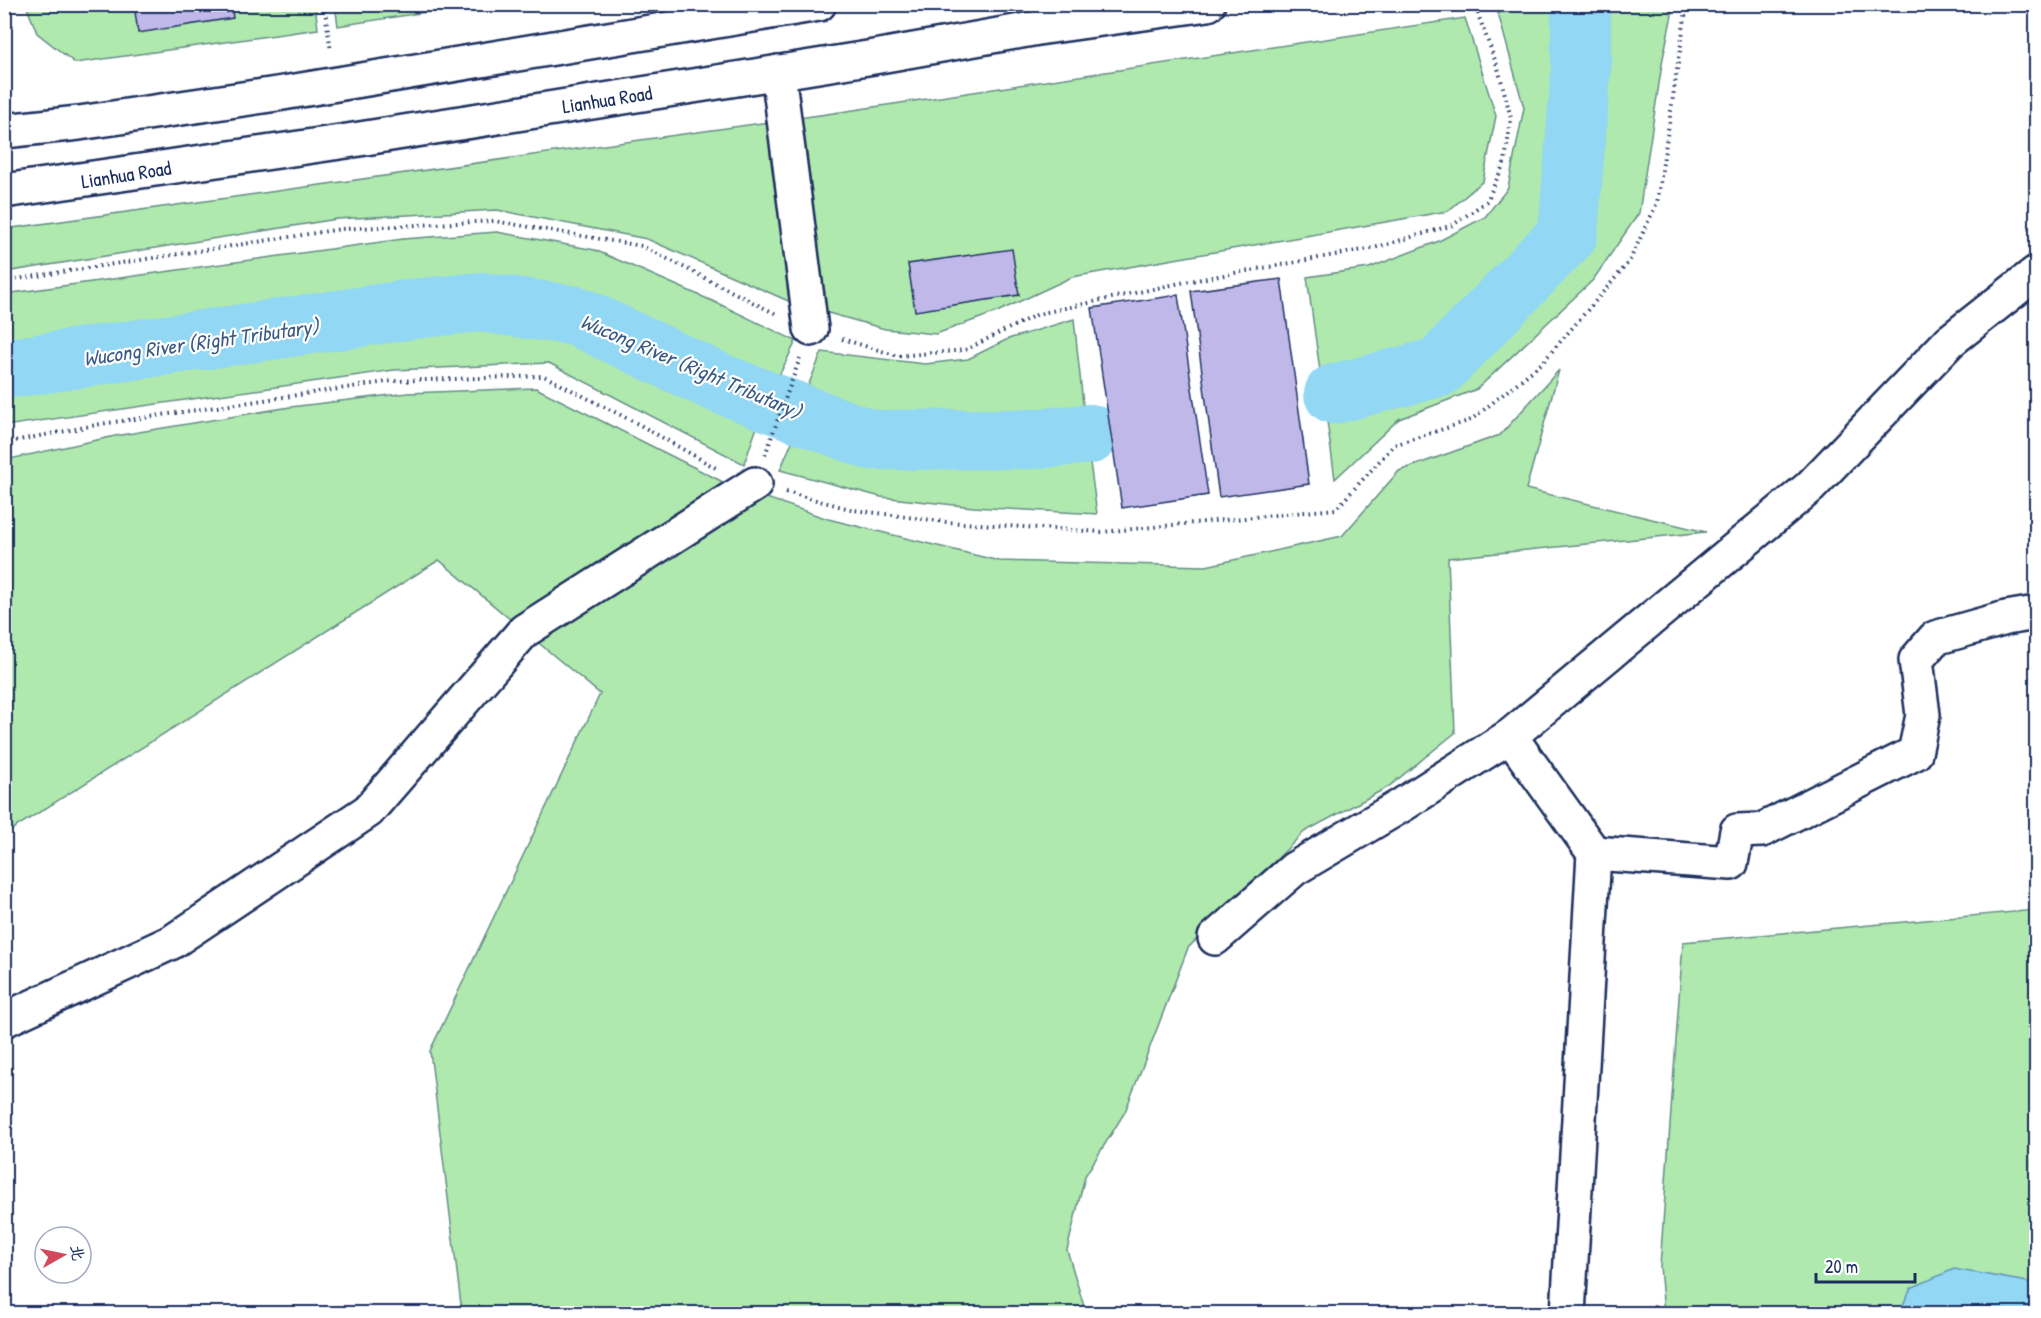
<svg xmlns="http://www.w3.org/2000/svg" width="2041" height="1318" font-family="'Patrick Hand','LXGW WenKai TC',sans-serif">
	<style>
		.green { fill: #afe9ae; stroke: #658c86; stroke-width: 1.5 }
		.water { fill: #92d7f4; stroke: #6294b8; stroke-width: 1.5 }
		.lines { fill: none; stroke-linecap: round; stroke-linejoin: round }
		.river { stroke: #92d7f4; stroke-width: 60 }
		.building { fill: #c1b8ea; stroke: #1b2f5e; stroke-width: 1.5 }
		.street-casing { stroke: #1b2f5e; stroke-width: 38 }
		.secondary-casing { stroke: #1b2f5e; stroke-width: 38 }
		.path { stroke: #1b2f5e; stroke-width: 4; stroke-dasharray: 1.5 4.5; stroke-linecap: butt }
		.street { stroke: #fff; stroke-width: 33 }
		.secondary { stroke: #fff; stroke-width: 33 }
		.labels { text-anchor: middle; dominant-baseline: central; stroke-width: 4.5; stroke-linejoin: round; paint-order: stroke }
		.street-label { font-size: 20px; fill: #1b2f5e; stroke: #fff }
		.water-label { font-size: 21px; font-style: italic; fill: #395984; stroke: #fff }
	</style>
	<rect width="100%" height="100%" fill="#fff"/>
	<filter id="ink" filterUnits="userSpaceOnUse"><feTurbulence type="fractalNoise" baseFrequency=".0167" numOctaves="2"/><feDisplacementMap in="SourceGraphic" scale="12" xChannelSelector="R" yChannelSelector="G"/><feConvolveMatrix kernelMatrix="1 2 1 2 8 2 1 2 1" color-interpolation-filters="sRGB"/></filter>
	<g filter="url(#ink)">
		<g class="green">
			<polygon points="26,5 315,5 318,29 75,63 37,33"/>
			<polygon points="335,5 335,4 471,5 338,26"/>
			<polygon points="1528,5 1674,5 1663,58 1639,213 1593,280 1477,389 1399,419 1335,479 1307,277 1369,268 1439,241 1485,217 1508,188 1524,108 1498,13"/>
			<polygon points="1465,18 1496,116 1483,181 1448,211 1072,277 997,312 936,334 885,329 793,303 647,239 497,210 337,219 5,272 5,229 827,114"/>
			<polygon points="497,232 595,250 717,303 796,341 770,394 647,330 572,303 473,290 237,321 5,359 5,294 403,239"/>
			<polygon points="471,313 570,329 761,416 744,464 549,363 394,370 5,426 5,383 334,330"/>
			<polygon points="1074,319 1085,423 1020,429 871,428 801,403 822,352 925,364 968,359 1008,339"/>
			<polygon points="1559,370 1526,489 1706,532 1448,558 1455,733 1388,787 1304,832 1188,948 1125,1112 1085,1176 1067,1250 1086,1313 462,1313 430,1051 600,694 439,560 5,834 5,460 115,436 290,407 408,393 536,388 729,485 828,519 999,561 1206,566 1342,536 1399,471 1500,435"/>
			<polygon points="797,430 909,456 1088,448 1097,514 973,507 881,497 780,470"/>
			<polygon points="2036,910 2036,1313 1664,1314 1660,1266 1683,942"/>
		</g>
		<polygon class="water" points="1954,1269 2033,1283 2036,1288 2036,1313 1899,1313 1911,1288"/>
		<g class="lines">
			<g class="river">
				<polyline points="4,369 413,309 480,302 577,316 719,383 871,440 1032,439 1090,434"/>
				<polyline points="1334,394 1439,367 1568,234 1581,70 1581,12"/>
			</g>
		</g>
		<g class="building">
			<polygon points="134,4 231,4 233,18 138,33"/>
			<polygon points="1012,249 1019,295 915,311 908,264"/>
			<polygon points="1281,279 1309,484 1219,497 1191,291"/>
			<polygon points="1178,295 1208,495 1122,508 1092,308"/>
		</g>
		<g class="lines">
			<defs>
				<g id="street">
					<polyline points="778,72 811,329"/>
					<polyline points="1510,736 1594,853 1568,1314"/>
					<polyline points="1594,853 1731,863 1737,831 1762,830 1915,753 1923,715 1916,660 1935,638 2006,618 2036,613"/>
					<polyline points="1215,938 1294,869 1402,805 1510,736 1810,487 1950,341 2036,273"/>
					<polyline points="4,1020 172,942 368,811 524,631 755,484"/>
				</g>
				<g id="secondary">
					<polyline points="4,131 79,123 277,94 819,4"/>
					<polyline points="4,191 347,141 874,57 1038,28 1208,4"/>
				</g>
			</defs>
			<use href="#street" class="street-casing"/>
			<use href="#secondary" class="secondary-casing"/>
			<g class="path">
				<polyline points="324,4 331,51"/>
				<polyline points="4,281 341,229 494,221 642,246 776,314"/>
				<polyline points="842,339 898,356 965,350 1038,314 1185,282 1374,248 1453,225 1487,201 1505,161 1511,118 1498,68 1474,4"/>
				<polyline points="4,443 101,424 393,381 544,376 640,425 716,468"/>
				<polyline points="765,455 800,358"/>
				<polyline points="786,492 854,510 946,522 1102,532 1336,509 1394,445 1471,420 1542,363 1629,262 1657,203 1687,4"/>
			</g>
			<use href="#street" class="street"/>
			<use href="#secondary" class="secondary"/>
		</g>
	</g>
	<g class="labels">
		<g class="street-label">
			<text transform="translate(607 99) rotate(-9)">Lianhua Road</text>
			<text transform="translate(126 174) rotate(-9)">Lianhua Road</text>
		</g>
		<g class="water-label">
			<text transform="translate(201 342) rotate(-8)">Wucong River (Right Tributary)</text>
			<text transform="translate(691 366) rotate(23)">Wucong River (Right Tributary)</text>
		</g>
	</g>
	<rect width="2041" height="1318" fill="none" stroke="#fff" stroke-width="24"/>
	<rect x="12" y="12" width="2017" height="1294" fill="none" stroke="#1b2f5e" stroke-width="2" filter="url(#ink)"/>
	<g transform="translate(63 1255) rotate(81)"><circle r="28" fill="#ffffff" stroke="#a4acbf" stroke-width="1.5"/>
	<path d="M0-4.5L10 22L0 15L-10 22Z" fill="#d1495b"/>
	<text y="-9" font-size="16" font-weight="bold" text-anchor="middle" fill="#1b2f5e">北</text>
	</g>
	<path d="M1816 1273v9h99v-9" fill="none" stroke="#1b2f5e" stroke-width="3"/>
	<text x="1825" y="1273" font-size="18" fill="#1b2f5e" stroke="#ffffff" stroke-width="4.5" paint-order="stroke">20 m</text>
</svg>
